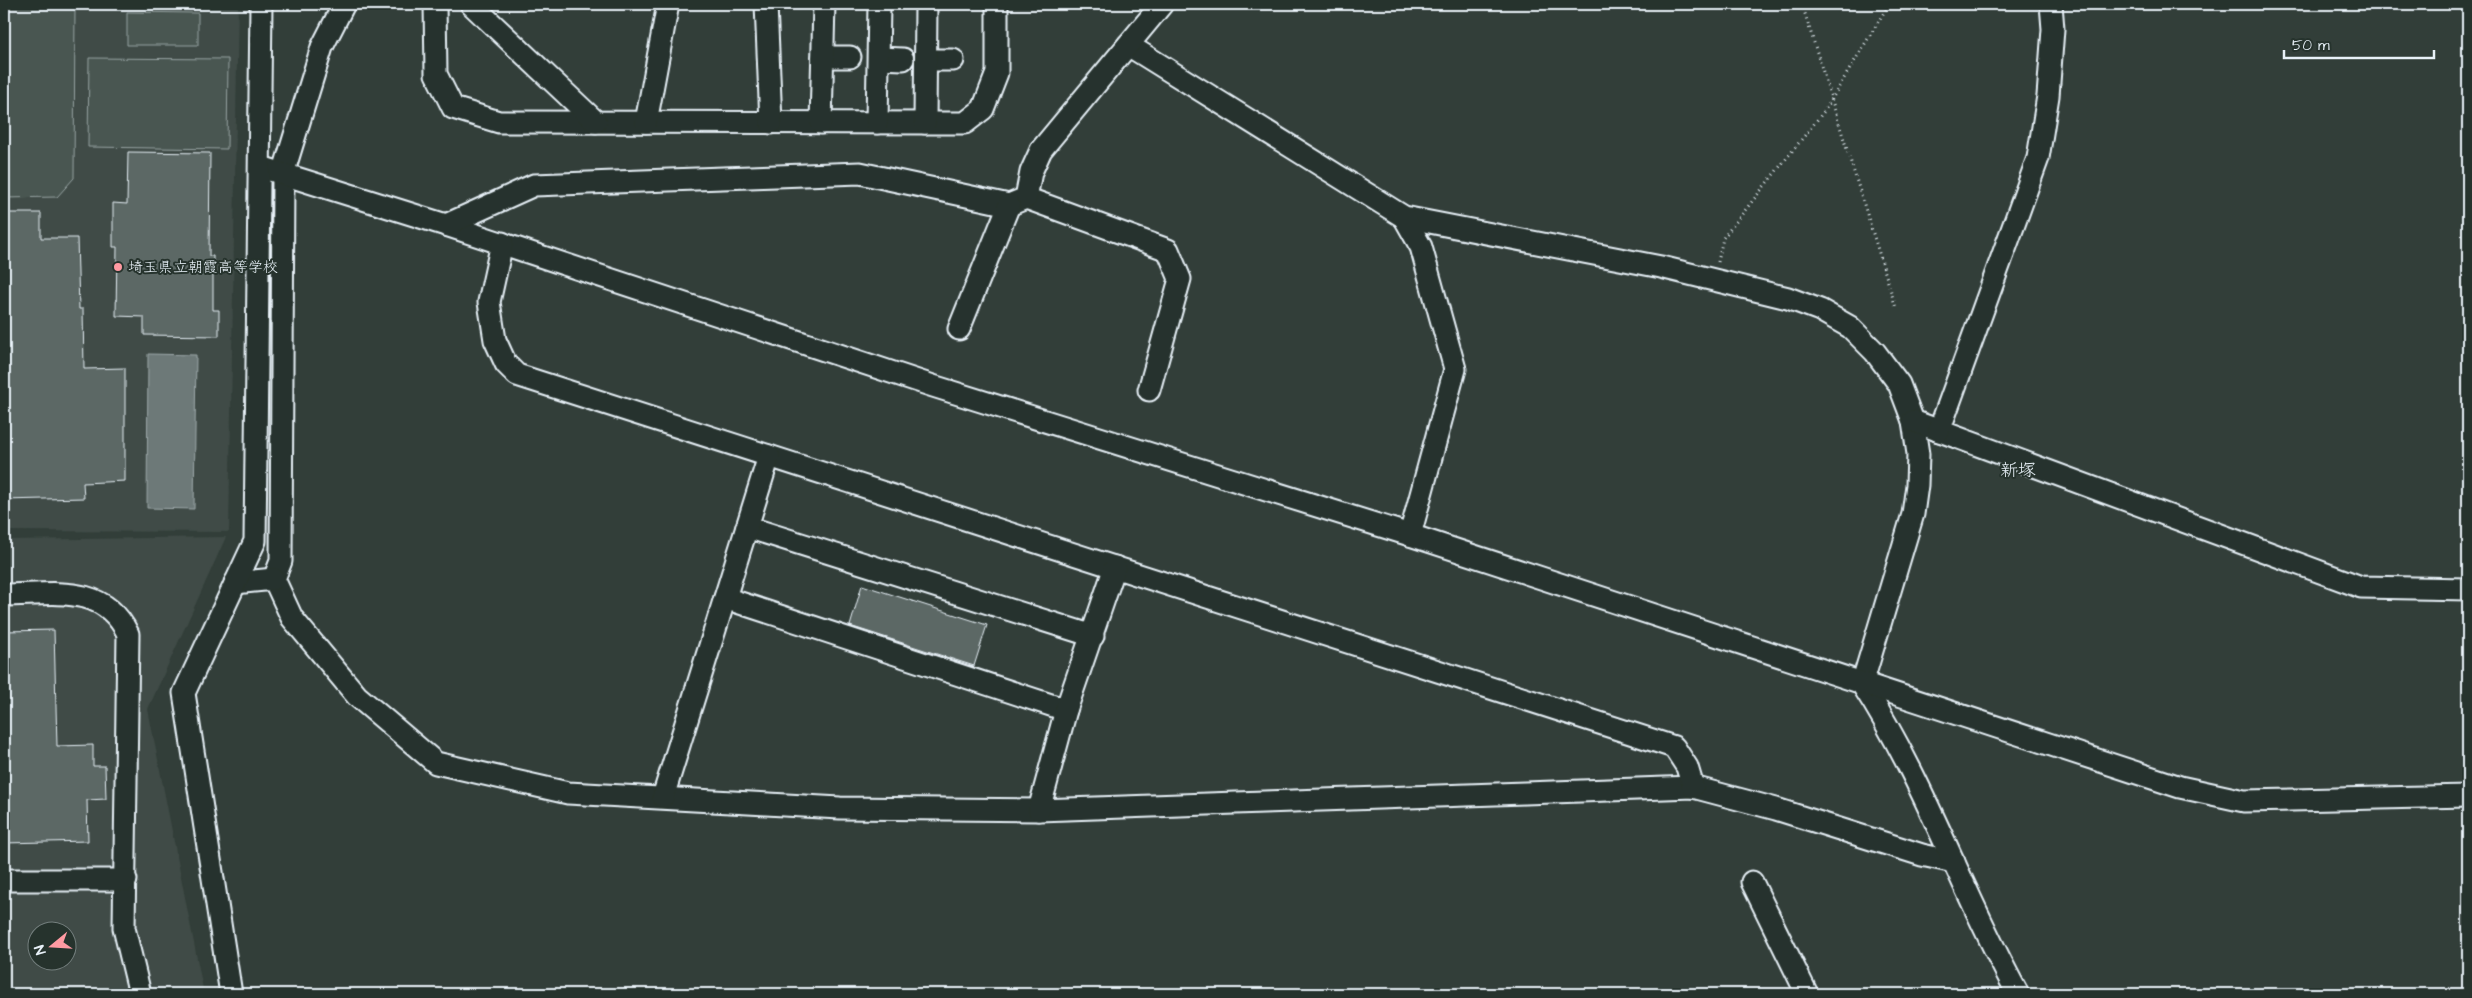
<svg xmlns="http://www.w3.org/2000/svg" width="2472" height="998" font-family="'Architects Daughter','Klee One',sans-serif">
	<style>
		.built { fill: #3f4b46; fill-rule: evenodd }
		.green { fill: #495651; stroke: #98a4a4 }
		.water { fill: #6d7978; stroke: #9ea9ab }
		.building { fill: #5c6865; stroke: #e8f1f8 }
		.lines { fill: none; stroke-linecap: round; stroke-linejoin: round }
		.minor-casing { stroke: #e8f1f8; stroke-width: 25 }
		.path { stroke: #e8f1f8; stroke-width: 3; stroke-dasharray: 1 4; stroke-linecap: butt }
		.minor { stroke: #26332d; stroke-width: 21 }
		.poi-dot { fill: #ff9aa2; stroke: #26332d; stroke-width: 2 }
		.labels { text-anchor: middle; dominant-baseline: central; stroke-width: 4; stroke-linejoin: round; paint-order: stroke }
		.poi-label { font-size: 15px; fill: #e8f1f8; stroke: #26332d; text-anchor: start }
		.quarter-label { font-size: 18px; fill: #e8f1f8; stroke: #26332d }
	</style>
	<rect width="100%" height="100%" fill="#323e39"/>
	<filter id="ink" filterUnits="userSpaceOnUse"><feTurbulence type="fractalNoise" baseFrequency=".02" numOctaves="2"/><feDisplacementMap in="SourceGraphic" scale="10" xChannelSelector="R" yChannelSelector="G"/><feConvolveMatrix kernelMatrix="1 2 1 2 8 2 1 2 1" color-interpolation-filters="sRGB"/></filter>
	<g filter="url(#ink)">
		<g class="built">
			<polygon points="4,4 238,4 229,532 4,531"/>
			<path d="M226,537L148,709L204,994H4V540ZM38,930H68V960H38Z"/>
		</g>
		<g class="green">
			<polygon points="4,4 75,4 74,178 57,197 4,198"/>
			<polygon points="127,12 198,13 198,45 127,45"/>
			<polygon points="89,58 228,59 227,149 88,147"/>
		</g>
		<polygon class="water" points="148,354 196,355 194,509 147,508"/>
		<g class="building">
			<polygon points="128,152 210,153 209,256 213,256 213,310 219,310 219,336 144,335 144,317 116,316 117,247 113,247 113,203 127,204"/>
			<polygon points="4,213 41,213 41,238 77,238 79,309 83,309 84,369 125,368 125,481 83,483 84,498 4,500"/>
			<polygon points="862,585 987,625 974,666 850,626"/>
			<polygon points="54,630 57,746 93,745 93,766 105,766 106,799 87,800 88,841 4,843 4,631"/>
		</g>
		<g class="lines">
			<defs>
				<g id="minor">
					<polyline points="344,4 322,47 283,174 281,561 274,579 292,618 357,696 436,763 568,793 840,808 1039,810 1693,787 1776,809 1922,855 1954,862"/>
					<polyline points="435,4 436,74 453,108 499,122 936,123 965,123 983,109 997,73 997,4"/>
					<polyline points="471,4 596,122"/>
					<polyline points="766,4 771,123"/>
					<path d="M1128,45L1404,217L1661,267L1788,298L1820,310L1850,327L1875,352L1899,384L1913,421L1918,454L1917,485L1913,514L1862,684C1925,781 1962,893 2018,994"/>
					<polyline points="823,57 850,57"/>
					<polyline points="879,58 903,59"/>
					<polyline points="926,60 953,60"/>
					<polyline points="646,122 668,4"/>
					<polyline points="821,123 824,4"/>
					<polyline points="877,123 879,4"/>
					<polyline points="925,123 926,4"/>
					<polyline points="261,167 446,225 933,386 1410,535 2180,787 2244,801 2468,796"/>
					<polyline points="1026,198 1168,250 1180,279 1149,390"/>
					<polyline points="1404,217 1421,247 1455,369 1410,535"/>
					<polyline points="446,225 534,185 860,173 1009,205 1026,198 1031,172 1041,150 1162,4"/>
					<polyline points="502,243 489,302 495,340 506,364 517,375 1674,747 1687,767 1693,787"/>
					<polyline points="959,329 1009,205"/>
					<polyline points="1913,421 2361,587 2468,589"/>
					<polyline points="1939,431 2038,158 2048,96 2053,29 2051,4"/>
					<polyline points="747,527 1093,636"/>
					<polyline points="235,583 274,579"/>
					<path d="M4,595C52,595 103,582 128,634L124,928L140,994"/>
					<polyline points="725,598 1066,710"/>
					<polyline points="663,797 769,456"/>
					<polyline points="1039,810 1066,710 1115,567"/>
					<polyline points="4,880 126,880"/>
					<polyline points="1752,882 1807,994"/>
					<polyline points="231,994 184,693 255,541 261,4"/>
				</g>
			</defs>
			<use href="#minor" class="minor-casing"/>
			<g class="path">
				<polyline points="1802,4 1896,308"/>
				<polyline points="1718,262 1723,238 1825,110 1889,4"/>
			</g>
			<use href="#minor" class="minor"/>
		</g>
	</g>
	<circle class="poi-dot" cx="118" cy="267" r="5"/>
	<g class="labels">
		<g class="poi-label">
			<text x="128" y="267">埼玉県立朝霞高等学校</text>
		</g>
		<g class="quarter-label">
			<text x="2018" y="470">新塚</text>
		</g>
	</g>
	<rect width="2472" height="998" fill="none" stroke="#26332d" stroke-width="20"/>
	<rect x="10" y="10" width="2452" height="978" fill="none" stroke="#e8f1f8" stroke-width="2" filter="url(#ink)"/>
	<g transform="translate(52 946) rotate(252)"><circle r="24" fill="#26332d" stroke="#747f7e"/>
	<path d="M0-4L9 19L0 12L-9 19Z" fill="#ff9aa2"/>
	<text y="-8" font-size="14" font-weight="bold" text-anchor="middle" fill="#e8f1f8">N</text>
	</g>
	<path d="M2284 50v8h150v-8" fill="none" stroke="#e8f1f8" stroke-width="2.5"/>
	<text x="2292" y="50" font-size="15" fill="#e8f1f8" stroke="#26332d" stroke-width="4" paint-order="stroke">50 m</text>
</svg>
